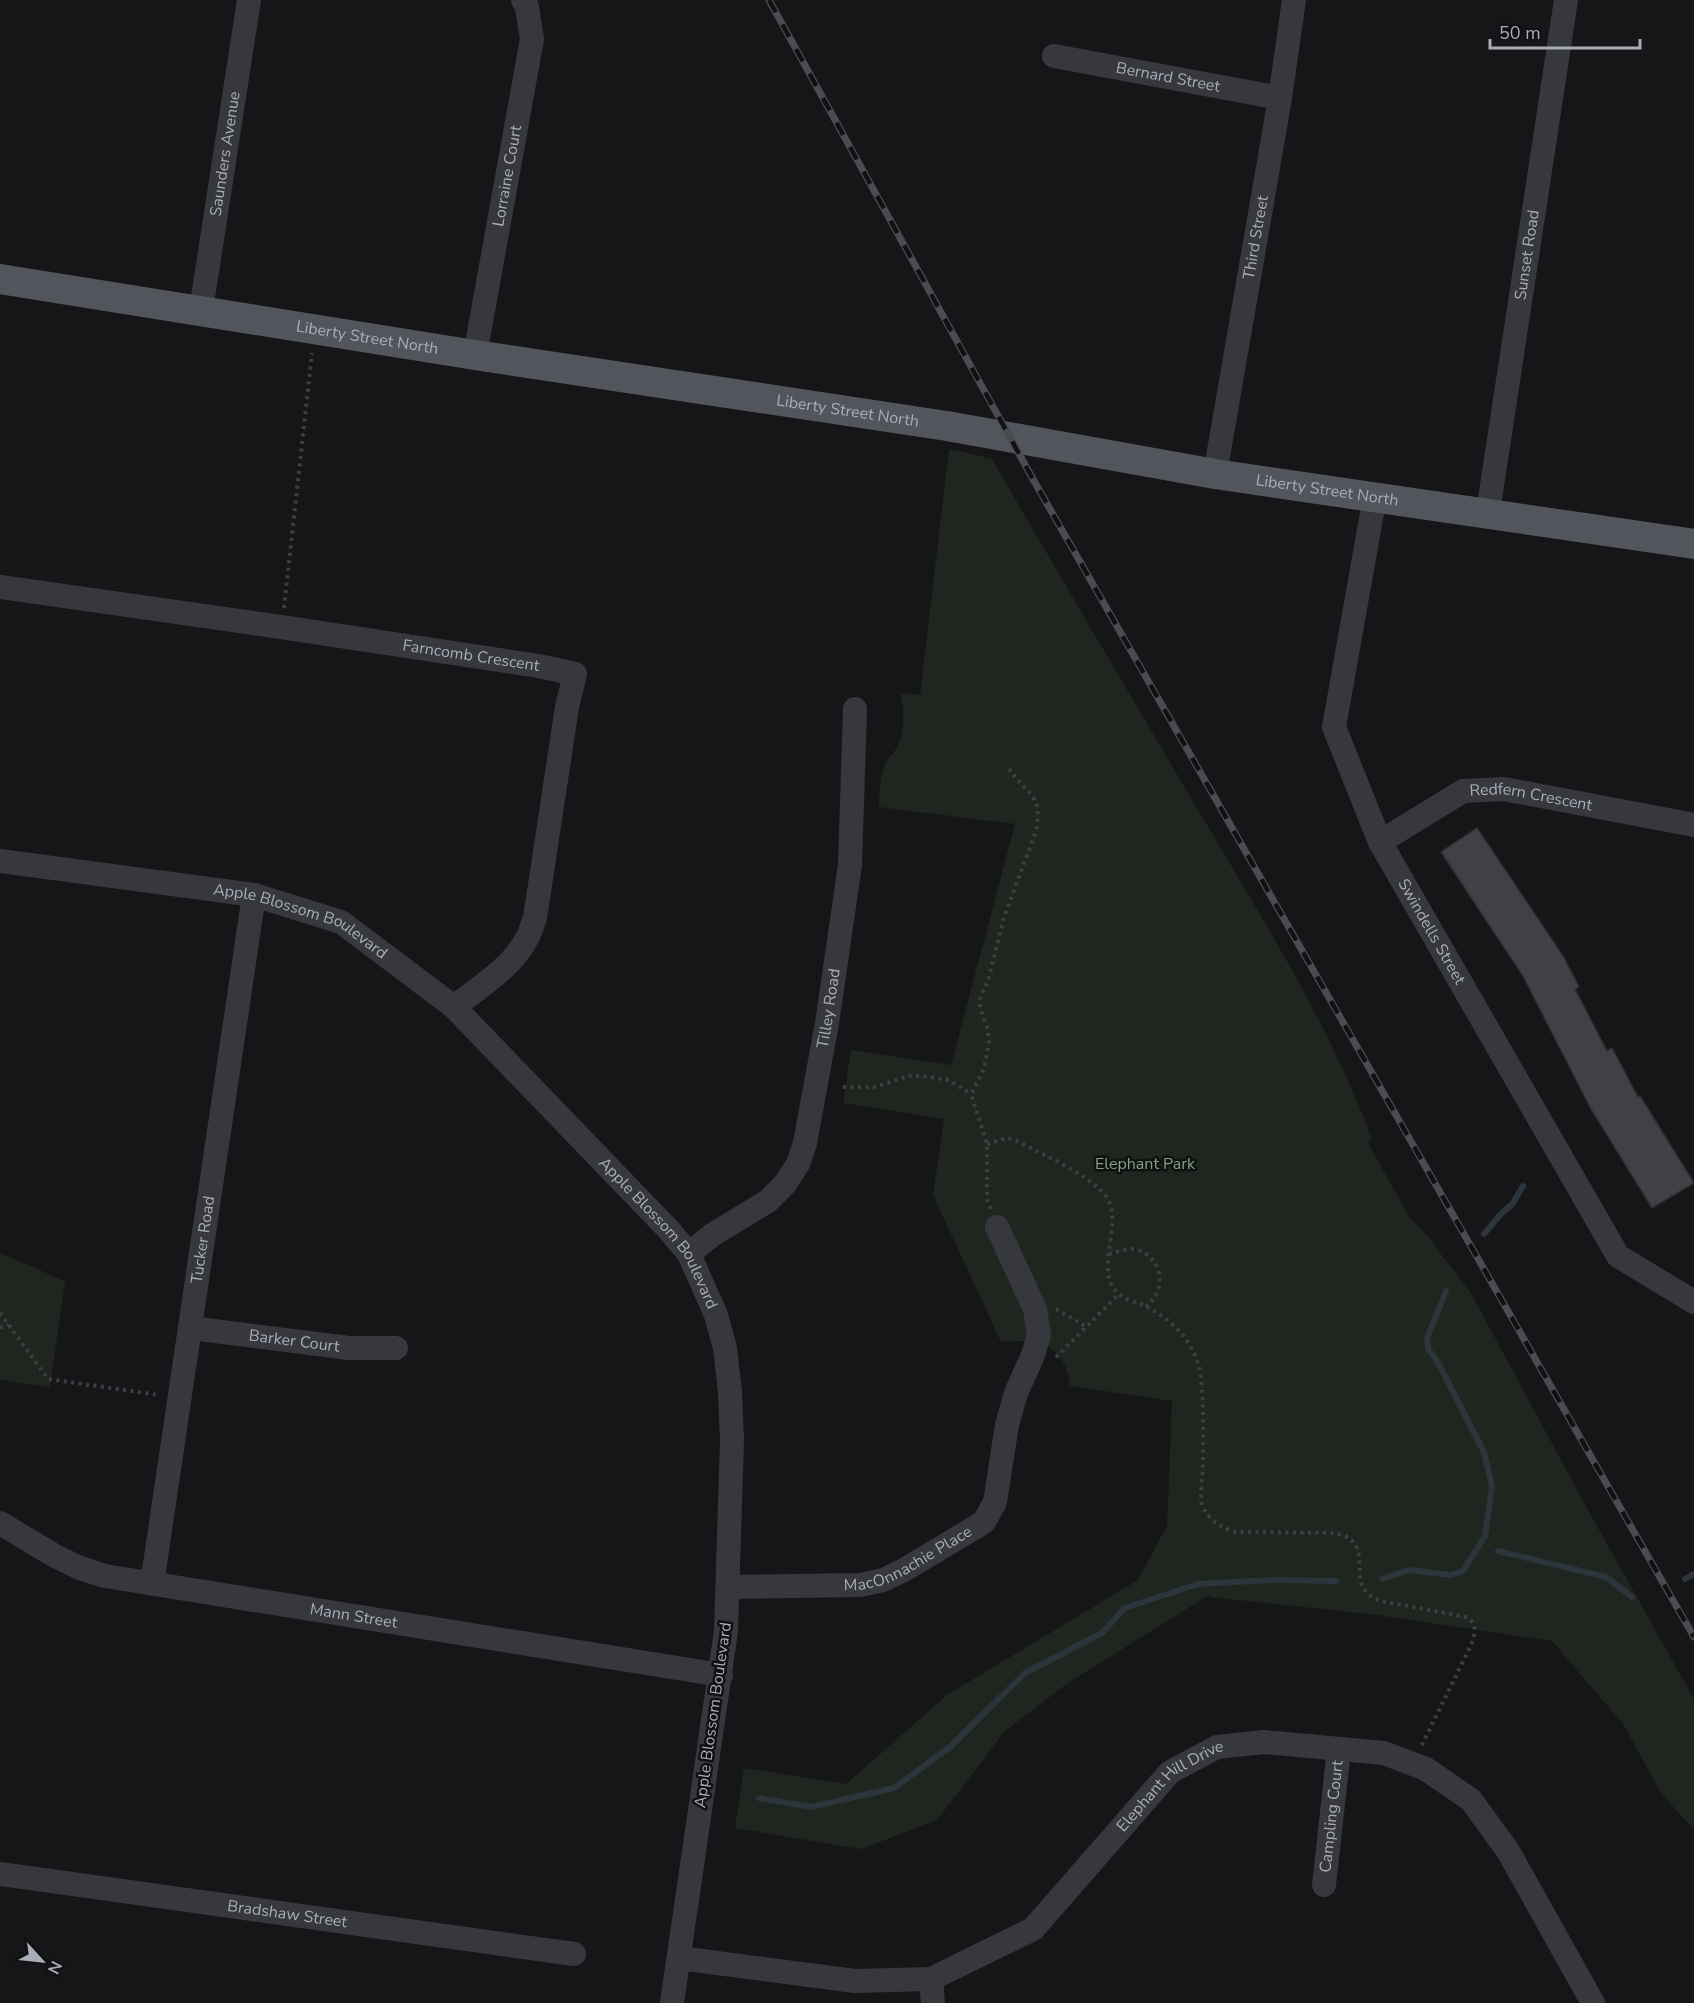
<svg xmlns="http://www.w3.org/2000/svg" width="1694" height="2003" font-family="'Nunito Sans',sans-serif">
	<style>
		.green { fill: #1e261f }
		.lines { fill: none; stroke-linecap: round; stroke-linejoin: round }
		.stream { stroke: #2c353c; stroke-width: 6 }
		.building { fill: #404145; stroke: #303034; stroke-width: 1.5 }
		.path { stroke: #3d3f44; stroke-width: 4; stroke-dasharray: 3 4.5; stroke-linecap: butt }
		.minor { stroke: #37383d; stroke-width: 24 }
		.major { stroke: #53555c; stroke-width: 30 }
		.rail-casing { stroke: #4a4c52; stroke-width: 7 }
		.rail { stroke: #111113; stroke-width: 4.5; stroke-dasharray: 14; stroke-linecap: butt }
		.labels { text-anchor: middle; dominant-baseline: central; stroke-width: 5; stroke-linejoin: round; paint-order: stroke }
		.street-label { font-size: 16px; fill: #a8adb8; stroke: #111113 }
		.park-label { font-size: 16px; fill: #7fa381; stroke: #111113 }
	</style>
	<rect width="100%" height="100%" fill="#161618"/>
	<g class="green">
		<path d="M949,449L992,459C1064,583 1137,707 1210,830C1269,930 1332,1030 1372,1139L1368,1143L1411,1220L1425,1233L1472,1295L1588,1510L1694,1699V1830L1661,1793L1623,1724L1552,1641L1377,1615L1211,1597L1209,1595L1068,1683L1005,1731L937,1820L861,1849L735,1828L744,1768L846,1784L947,1695L1138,1580L1167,1526L1172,1401L1070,1386C1066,1345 1038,1338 1001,1342L933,1195L944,1119L843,1103L851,1050L951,1065L1015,824L879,807C880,793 879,777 885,765C887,759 893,754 896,749C905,733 905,710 900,693L920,695Z"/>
		<polygon points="0,1253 65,1281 50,1387 0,1380"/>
	</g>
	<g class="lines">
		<g class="stream">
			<polyline points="1484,1234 1499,1216 1513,1203 1523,1186"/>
			<polyline points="1498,1551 1606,1577 1632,1597"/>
			<polyline points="1382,1579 1409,1570 1451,1575 1463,1571 1485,1536 1492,1486 1484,1452 1436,1359 1428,1349 1427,1338 1446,1291"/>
			<polyline points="1685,1579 1694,1574"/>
			<polyline points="759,1798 811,1807 894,1788 950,1747 1025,1673 1102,1633 1125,1608 1198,1584 1272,1580 1336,1581"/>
		</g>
	</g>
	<polygon class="building" points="1477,828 1563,956 1579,987 1575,989 1607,1051 1612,1048 1638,1097 1640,1096 1694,1183 1652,1208 1591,1109 1523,976 1441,852"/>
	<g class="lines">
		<g class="path">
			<polyline points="284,608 312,353"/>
			<polyline points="843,1087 875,1087 912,1075 922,1076 949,1080 971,1094"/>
			<path d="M987,1144L1007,1138L1015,1140C1039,1153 1092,1175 1107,1198C1124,1225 1092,1273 1119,1294C1125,1300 1136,1302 1144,1305C1173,1320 1197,1344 1201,1377C1204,1407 1203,1438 1203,1468C1202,1479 1200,1494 1202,1504C1206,1519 1223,1529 1236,1532L1336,1533C1339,1535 1346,1536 1349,1538C1372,1555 1344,1589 1381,1601L1465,1617C1479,1622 1475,1635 1470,1647L1421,1747"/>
			<path d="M991,1209L987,1199V1144L971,1094L984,1069L989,1042L988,1030L980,1008V999L989,977L1004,917L1036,831C1043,794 1028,796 1009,769"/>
			<path d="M1109,1254C1118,1252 1128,1247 1137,1250C1164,1258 1167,1291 1146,1306"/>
			<polyline points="1056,1309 1087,1327"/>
			<polyline points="0,1313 48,1379 159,1395"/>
			<polyline points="0,1328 8,1324"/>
			<polyline points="1056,1357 1119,1294"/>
		</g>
		<g class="minor">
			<path id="s1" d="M1054,56L1280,98"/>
			<path id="s2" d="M201,310L249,0"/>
			<path id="s3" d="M475,355L532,39L527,7L523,0"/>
			<path id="s4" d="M1215,474L1280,98L1294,0"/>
			<path id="s5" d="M1375,496L1334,727L1380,842L1618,1256L1694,1302"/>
			<path id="s6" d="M1488,512L1566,0"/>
			<path id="s7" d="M0,587L281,627L539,666L575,674L567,707L535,918C532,925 530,934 526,940C511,968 478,988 454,1007"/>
			<path id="s8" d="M1380,842L1463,791L1504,789L1694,825"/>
			<path id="s9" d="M0,861L254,895L341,922L454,1007L668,1229L689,1254L716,1315L725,1348L730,1392L732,1439L726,1631L672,2003"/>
			<path id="s10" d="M689,1254L712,1235L768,1201L785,1184L798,1164L805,1143L827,1023L850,865L855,709"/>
			<path id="s11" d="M191,1328L349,1348H396"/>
			<path id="s12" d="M0,1523L55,1556L80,1568L105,1576L721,1675"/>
			<path id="s13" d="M152,1584L254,895"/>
			<path id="s14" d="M728,1587L860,1585L883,1580L904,1570L984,1522L995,1502L1007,1425L1016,1393L1033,1355L1039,1335L1035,1309L997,1227"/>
			<path id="s15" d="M0,1874L574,1954"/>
			<path id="s16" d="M1324,1885L1339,1749"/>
			<path id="s17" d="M679,1958L855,1981L931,1979L1033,1929L1170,1772L1217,1747L1264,1742L1384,1753L1426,1769L1471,1800L1508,1851L1593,2003"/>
			<polyline points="931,1979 933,2003"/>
		</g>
		<path class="major" id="s18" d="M0,279L475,355L947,426L1215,474L1694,544"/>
		<defs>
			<polyline id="rail" points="769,0 1034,481 1694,1637"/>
		</defs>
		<use href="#rail" class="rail-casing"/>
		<use href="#rail" class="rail"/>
	</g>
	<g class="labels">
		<g class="street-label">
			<text stroke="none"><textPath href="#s1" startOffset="116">Bernard Street</textPath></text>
			<text stroke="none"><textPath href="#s2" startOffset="158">Saunders Avenue</textPath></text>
			<text stroke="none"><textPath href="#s3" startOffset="182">Lorraine Court</textPath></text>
			<text stroke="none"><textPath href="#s4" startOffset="240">Third Street</textPath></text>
			<text stroke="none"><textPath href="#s6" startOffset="260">Sunset Road</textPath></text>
			<text stroke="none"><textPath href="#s18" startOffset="372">Liberty Street North</textPath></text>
			<text stroke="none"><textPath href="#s18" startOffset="858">Liberty Street North</textPath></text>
			<text stroke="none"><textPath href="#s18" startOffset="1344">Liberty Street North</textPath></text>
			<text stroke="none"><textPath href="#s7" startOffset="476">Farncomb Crescent</textPath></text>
			<text stroke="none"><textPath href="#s8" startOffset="166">Redfern Crescent</textPath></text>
			<text stroke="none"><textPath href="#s9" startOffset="309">Apple Blossom Boulevard</textPath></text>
			<text stroke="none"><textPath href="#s5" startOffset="462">Swindells Street</textPath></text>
			<text stroke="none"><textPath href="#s10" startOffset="302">Tilley Road</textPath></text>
			<text stroke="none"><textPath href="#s9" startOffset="795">Apple Blossom Boulevard</textPath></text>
			<text stroke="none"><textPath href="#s13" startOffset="348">Tucker Road</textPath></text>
			<text stroke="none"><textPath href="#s11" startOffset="104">Barker Court</textPath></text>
			<text stroke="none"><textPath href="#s14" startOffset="186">MacOnnachie Place</textPath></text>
			<text stroke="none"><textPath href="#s12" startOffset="370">Mann Street</textPath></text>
			<text transform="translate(713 1715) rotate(-82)">Apple Blossom Boulevard</text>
			<text stroke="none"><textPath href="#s17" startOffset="567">Elephant Hill Drive</textPath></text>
			<text stroke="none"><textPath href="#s16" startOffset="69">Campling Court</textPath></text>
			<text stroke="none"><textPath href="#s15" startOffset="290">Bradshaw Street</textPath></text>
		</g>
		<g class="park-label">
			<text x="1145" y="1164">Elephant Park</text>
		</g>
	</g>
	<g transform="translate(42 1961) rotate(117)" stroke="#111113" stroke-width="4.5" paint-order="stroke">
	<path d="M0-4.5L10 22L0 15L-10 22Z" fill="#a8adb8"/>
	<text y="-9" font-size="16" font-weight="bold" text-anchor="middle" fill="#a8adb8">N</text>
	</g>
	<path d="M1490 39v9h150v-9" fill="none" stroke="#a8adb8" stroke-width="3"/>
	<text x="1499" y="39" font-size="18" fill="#a8adb8" stroke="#111113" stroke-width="4.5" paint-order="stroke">50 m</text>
</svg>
